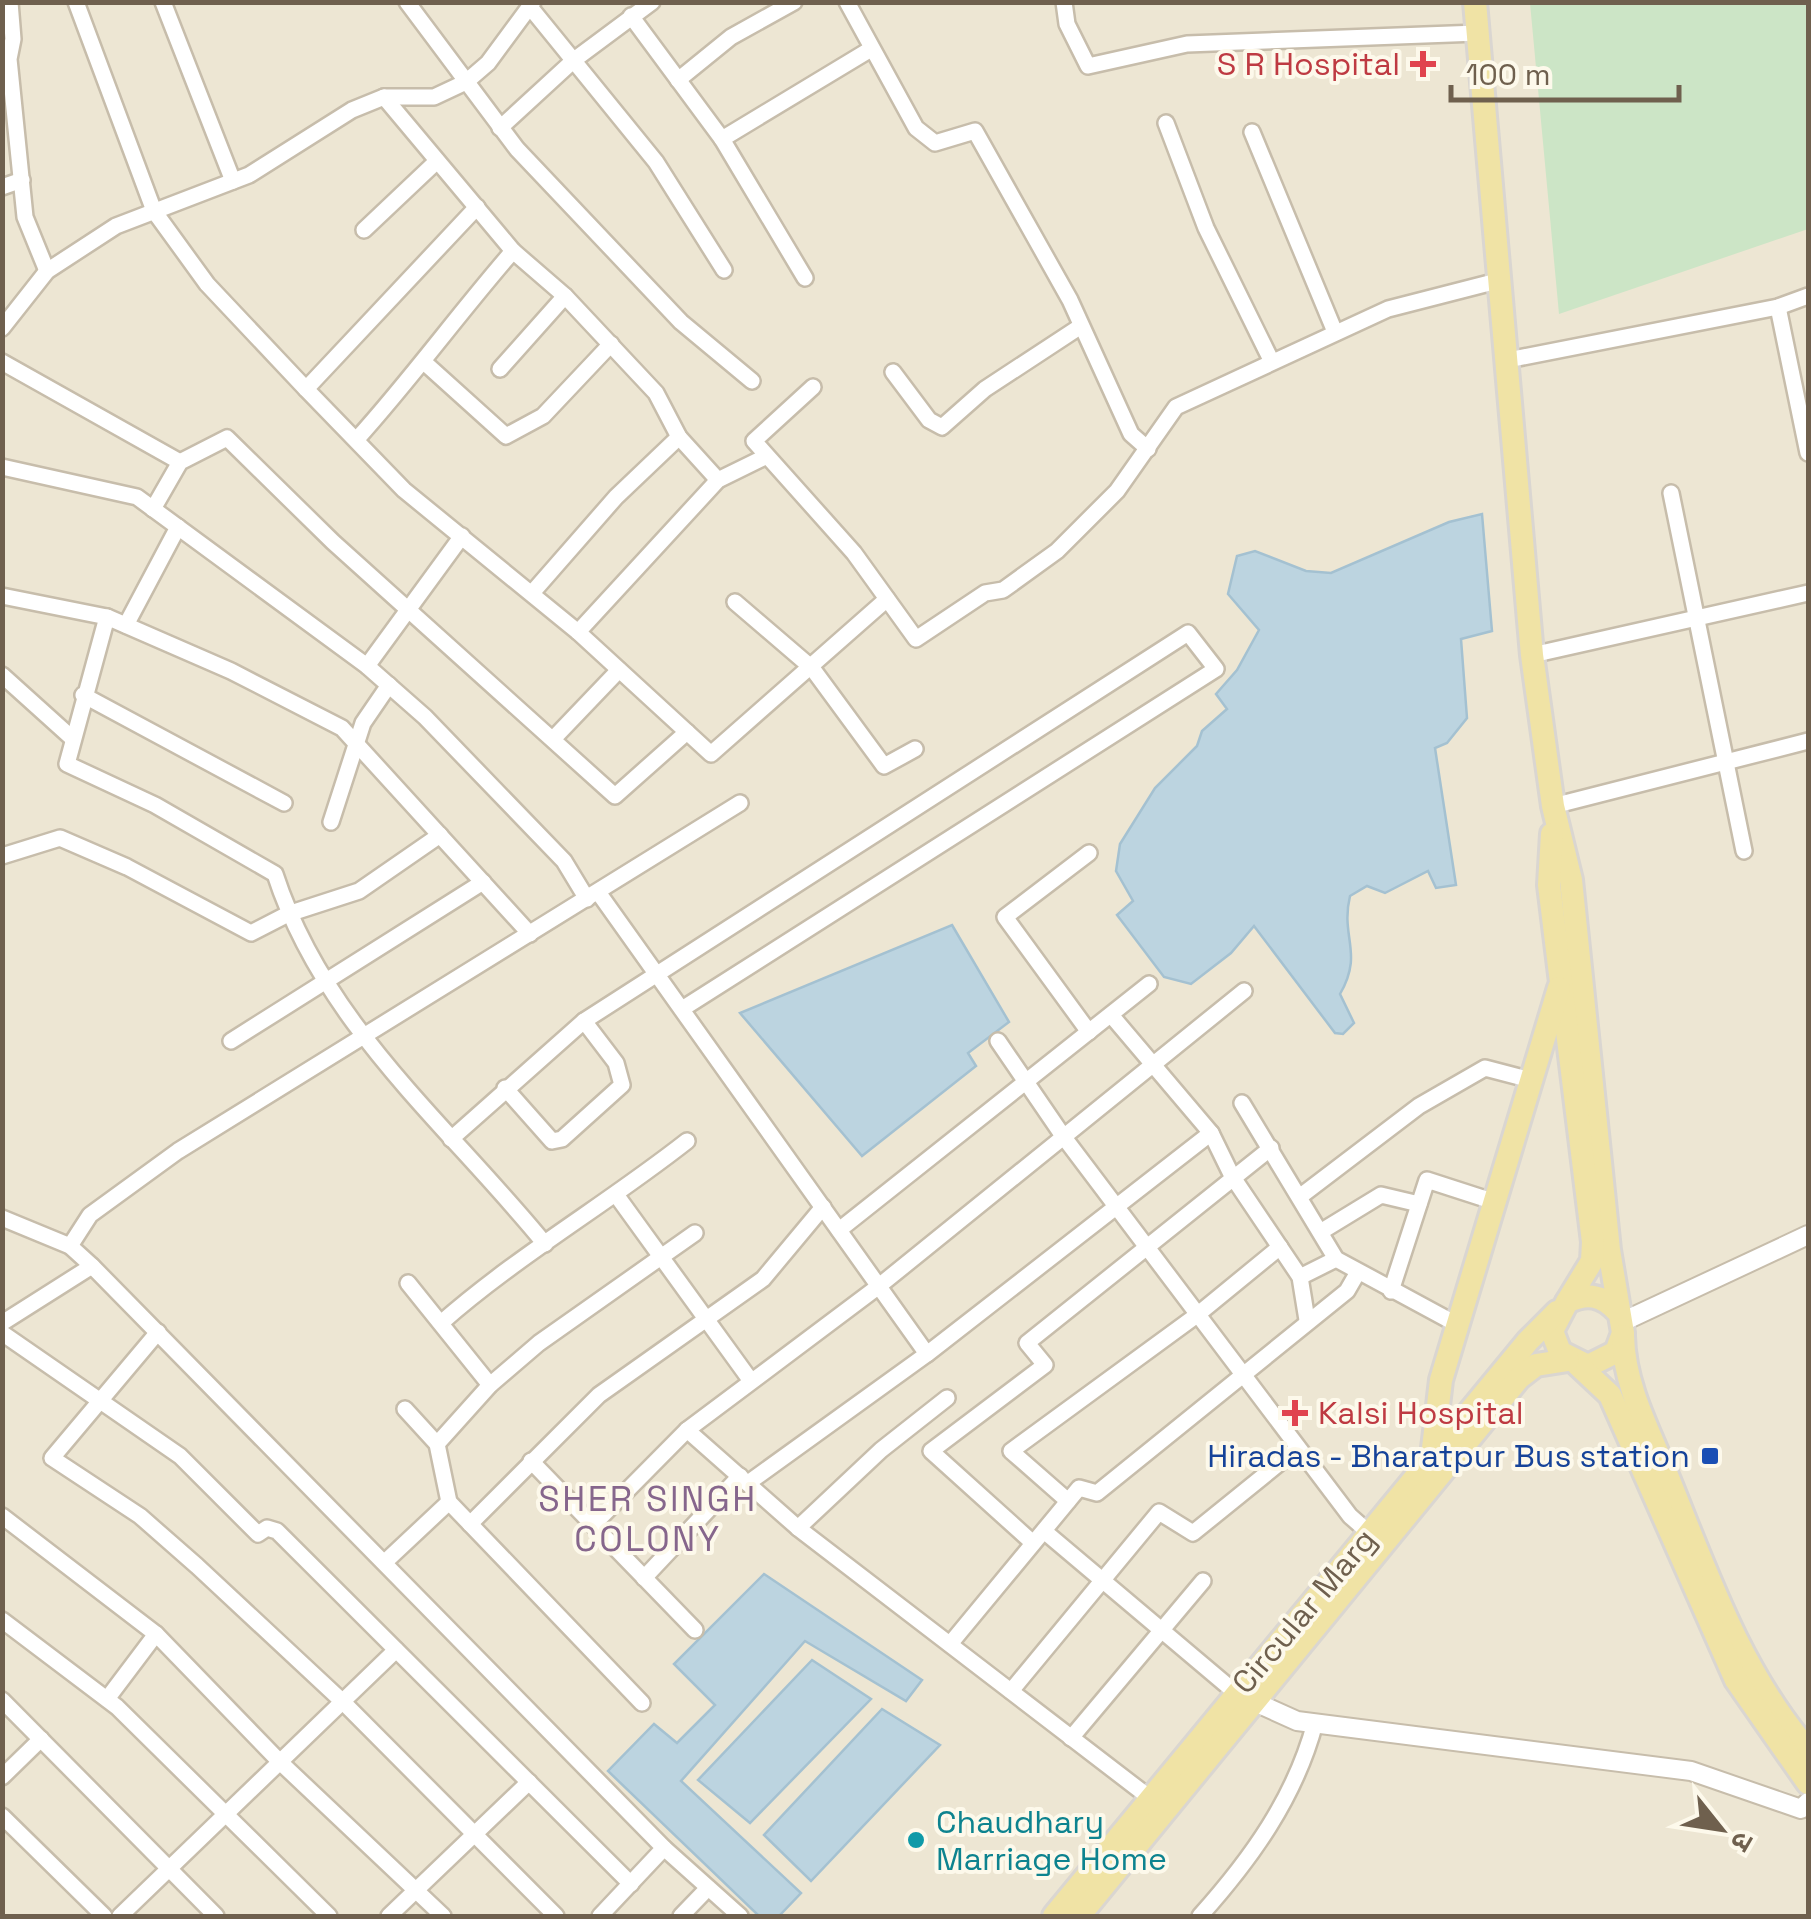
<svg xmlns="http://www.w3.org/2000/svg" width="1811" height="1919" font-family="'Space Grotesk','Noto Sans Devanagari',sans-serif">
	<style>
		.residential { fill: #ede6d3 }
		.green { fill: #cce5c6 }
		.water { fill: #bcd4e0; stroke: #a4c1d1; stroke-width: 2.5 }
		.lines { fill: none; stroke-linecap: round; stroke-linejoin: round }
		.minor-casing { stroke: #c7bdab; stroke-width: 20 }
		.tertiary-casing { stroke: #c7bdab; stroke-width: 22 }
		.primary-casing { stroke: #dad6d1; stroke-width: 28 }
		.minor { stroke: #fff; stroke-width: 15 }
		.tertiary { stroke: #fff; stroke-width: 18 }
		.primary { stroke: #f0e3a5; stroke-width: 22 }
		.health-dot { fill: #e0444e; stroke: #fdf9eb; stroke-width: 4 }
		.transit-dot { fill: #1a4fb4; stroke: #fdf9eb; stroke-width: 4 }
		.culture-dot { fill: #0f9aa8; stroke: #fdf9eb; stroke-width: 4 }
		.labels { text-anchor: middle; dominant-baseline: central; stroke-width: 8; stroke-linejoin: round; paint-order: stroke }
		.health-label { font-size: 32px; fill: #be3a42; stroke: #fdf9eb; text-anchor: end }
		.transit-label { font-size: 32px; fill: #164399; stroke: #fdf9eb; text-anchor: end }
		.street-label { font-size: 32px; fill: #6f604e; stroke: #fdf9eb }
		.culture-label { font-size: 32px; fill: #0d838f; stroke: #fdf9eb; text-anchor: start }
		.neighbourhood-label { font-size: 35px; letter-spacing: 2.5px; fill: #86668c; stroke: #fdf9eb }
	</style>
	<rect width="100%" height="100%" fill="#f9f6e5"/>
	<rect class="residential" x="3" y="3" width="1805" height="1913"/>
	<polygon class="green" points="1530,3 1808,3 1808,229 1559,314"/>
	<g class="water">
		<path d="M1482,514L1492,631L1461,639L1467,718L1447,743L1435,748L1456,885L1436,888L1428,871L1385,893L1367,886L1350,896C1340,938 1364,952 1340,994L1354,1023L1343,1034L1335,1033L1254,926L1231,953L1191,984L1164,977L1117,915L1133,901L1116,871L1120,844L1155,788L1197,746L1202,731L1227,709L1216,694L1237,670L1259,630L1228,594L1237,556L1255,551L1306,571L1331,573L1449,522Z"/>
		<polygon points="952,925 1009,1022 968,1053 976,1066 862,1156 740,1013"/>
		<polygon points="764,1574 922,1680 906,1701 805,1641 681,1781 801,1893 779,1916 759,1916 608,1771 654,1724 677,1743 715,1705 674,1664"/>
		<polygon points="812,1660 871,1699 750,1823 698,1780"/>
		<polygon points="882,1709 940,1745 811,1881 764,1835"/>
	</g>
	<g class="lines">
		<defs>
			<g id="minor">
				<polyline points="10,2 13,39 9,59 25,217 47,271"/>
				<polyline points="76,2 154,211 207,284 306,389"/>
				<polyline points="163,2 233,181"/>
				<polyline points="407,2 517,149 681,322 752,381"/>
				<polyline points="847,2 916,128 935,143 975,131 1070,300 1131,434 1148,449"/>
				<polyline points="1064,2 1067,24 1088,66 1187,44 1478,33"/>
				<polyline points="530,7 656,162 724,270"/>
				<polyline points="631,16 722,139 805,278"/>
				<polyline points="678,80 731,37 794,2"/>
				<polyline points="384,97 513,251 565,296 656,393 679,437 718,480"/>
				<polyline points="1166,123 1206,228 1271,360"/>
				<polyline points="500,128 574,60 652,2"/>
				<polyline points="1252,132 1335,332"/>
				<polyline points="722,139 871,49"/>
				<polyline points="2,187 22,180"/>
				<polyline points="477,207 306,389 404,490 578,632"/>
				<polyline points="364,230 437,161"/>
				<polyline points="1778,307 1808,453"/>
				<polyline points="2,328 47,271 116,226 249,175 352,110 384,97 434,97 466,82 488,63 533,2"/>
				<polyline points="1508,360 1778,307 1808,296"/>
				<polyline points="2,362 180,462"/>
				<polyline points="425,363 506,436 543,416 611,344"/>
				<polyline points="500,369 565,296"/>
				<polyline points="893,372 929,420 942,427 985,389 1081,326"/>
				<polyline points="813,387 754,441 854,553 916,639 985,593 1003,590 1057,551 1117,491 1176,407 1388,309 1501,280"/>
				<path d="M357,439C412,378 459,313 513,251"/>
				<polyline points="765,457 718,480 578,632 711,754 887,599"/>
				<polyline points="2,467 137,497 367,666 425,717 564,861 587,899"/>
				<polyline points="1671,493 1744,851"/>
				<polyline points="153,509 180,462 227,438 333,542 615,796 687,732"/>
				<polyline points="532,593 616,497 679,437"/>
				<polyline points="2,596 107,617 231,671 342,728 530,934"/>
				<polyline points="735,602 812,668 884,766 915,749"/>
				<path d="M107,617L67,764L155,805L275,874C324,1025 448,1125 545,1244"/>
				<polyline points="126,625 178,527"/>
				<polyline points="1532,655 1808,593"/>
				<polyline points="367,666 462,536"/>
				<polyline points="2,675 73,739"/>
				<polyline points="83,695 284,803"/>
				<polyline points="554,738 619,670"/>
				<polyline points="1553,806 1808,741"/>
				<polyline points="331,822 363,723 389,685"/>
				<polyline points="1089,853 1005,917 1089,1032"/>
				<polyline points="2,856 60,838 127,867 251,933 288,914 359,891 440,835"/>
				<polyline points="598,892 927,1354"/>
				<polyline points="1111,1015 1211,1133 1232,1176 1300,1277 1307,1320"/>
				<polyline points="231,1041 483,882"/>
				<polyline points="998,1041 1063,1136 1350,1516 1375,1538"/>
				<polyline points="505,1088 552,1141 562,1139 622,1085 616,1063 584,1021"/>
				<polyline points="1242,1103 1336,1259 1458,1325"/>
				<polyline points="451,1139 584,1021 1188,633 1216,669 682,1009"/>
				<polyline points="1302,1195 1419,1106 1485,1068 1531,1080"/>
				<polyline points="617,1196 751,1381"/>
				<polyline points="2,1218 70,1246 92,1266 664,1848 740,1916"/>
				<polyline points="839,1230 1149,984"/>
				<polyline points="1322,1231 1381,1195 1419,1204"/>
				<polyline points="70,1246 90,1215 178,1151 740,803"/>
				<polyline points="1300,1277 1336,1259"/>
				<polyline points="408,1283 490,1385"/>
				<polyline points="1391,1291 1427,1180 1495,1202"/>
				<polyline points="2,1323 92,1266"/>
				<path d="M441,1323C517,1256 607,1204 687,1141"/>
				<polyline points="158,1332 52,1458 140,1516 197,1566 343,1702 556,1916"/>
				<polyline points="2,1333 180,1456 258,1534 267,1528 277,1531 631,1884"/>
				<polyline points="405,1409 437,1444 449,1502 642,1703"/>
				<polyline points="437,1444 490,1385 539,1343 695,1233"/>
				<polyline points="531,1461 695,1630"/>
				<polyline points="748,1483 927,1354 1211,1133"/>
				<polyline points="1068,1501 1011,1451 1197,1315 1280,1247"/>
				<polyline points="2,1516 156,1634 280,1762 443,1916"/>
				<polyline points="470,1524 599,1395 763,1279 823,1207"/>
				<polyline points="593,1525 687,1430"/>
				<polyline points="798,1528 881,1450 947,1398"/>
				<polyline points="1044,1531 1236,1693"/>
				<polyline points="1033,1543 931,1451 1045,1365 1027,1343 1271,1148"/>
				<polyline points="385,1562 449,1502"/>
				<polyline points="644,1578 740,1476"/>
				<polyline points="2,1620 117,1707 329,1916"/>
				<polyline points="950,1644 1079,1488 1097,1493 1347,1291 1358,1272"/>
				<polyline points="1011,1691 1159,1512 1193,1533 1298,1448"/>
				<polyline points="107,1699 156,1634"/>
				<polyline points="2,1700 216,1916"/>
				<polyline points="1071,1738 1203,1581"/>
				<polyline points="2,1777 41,1739"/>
				<polyline points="1150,1798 798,1528 687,1430 879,1286 1244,991"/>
				<polyline points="2,1816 104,1916"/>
				<polyline points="120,1916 396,1650"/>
				<polyline points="389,1916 529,1782"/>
				<polyline points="600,1916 664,1848"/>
				<polyline points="681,1916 708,1888"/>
				<path d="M1200,1916C1251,1859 1295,1798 1315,1723"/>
			</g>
			<g id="tertiary">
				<polyline points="1622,1322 1808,1235"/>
				<polyline points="1246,1698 1297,1721 1691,1771 1801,1809 1808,1802"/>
			</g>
			<g id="primary">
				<path d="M1475,2L1532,655L1553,806L1571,880L1609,1250L1623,1333L1616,1352L1588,1366L1560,1352L1552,1331L1567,1302C1587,1292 1602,1295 1617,1311"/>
				<polyline points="1552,834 1549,885 1593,1242 1592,1261 1567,1302"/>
				<path d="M1623,1336C1624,1387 1650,1433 1669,1480C1707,1574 1741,1673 1808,1750"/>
				<polyline points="1578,1365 1610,1395 1736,1680 1808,1783"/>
				<polyline points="1432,1457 1441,1380 1559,988"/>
				<polyline points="1054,1916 1528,1341 1557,1312"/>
				<polyline points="1079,1916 1519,1378 1536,1365 1568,1360"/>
			</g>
		</defs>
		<use href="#minor" class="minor-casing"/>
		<use href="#tertiary" class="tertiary-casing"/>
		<use href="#primary" class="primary-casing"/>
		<use href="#minor" class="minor"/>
		<use href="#tertiary" class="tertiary"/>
		<use href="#primary" class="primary"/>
	</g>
	<g class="health-dot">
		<path d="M1418 49h10v10h10v10h-10v10h-10v-10h-10v-10h10z"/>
		<path d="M1290 1398h10v10h10v10h-10v10h-10v-10h-10v-10h10z"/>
	</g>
	<rect class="transit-dot" x="1700" y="1446" width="20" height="20" rx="5"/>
	<circle class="culture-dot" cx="916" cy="1840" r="10"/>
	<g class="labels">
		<g class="health-label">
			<text x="1400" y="64">S R Hospital</text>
			<text x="1318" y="1413" text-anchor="start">Kalsi Hospital</text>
		</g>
		<g class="transit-label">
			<text x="1690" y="1456">Hiradas - Bharatpur Bus station</text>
		</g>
		<g class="street-label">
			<text transform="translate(1304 1611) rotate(-50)">Circular Marg</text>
		</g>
		<g class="culture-label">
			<text x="936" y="1822">Chaudhary<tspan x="936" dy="37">Marriage Home</tspan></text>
		</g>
		<g class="neighbourhood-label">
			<text x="648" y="1499">SHER SINGH<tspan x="648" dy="40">COLONY</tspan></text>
		</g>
	</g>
	<rect width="1811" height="1919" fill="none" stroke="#6f604e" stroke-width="10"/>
	<g transform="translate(1721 1829) rotate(120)" stroke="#fdf9eb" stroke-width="8" paint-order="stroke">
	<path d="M0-8L18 38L0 25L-18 38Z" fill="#6f604e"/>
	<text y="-15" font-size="28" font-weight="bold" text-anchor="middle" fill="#6f604e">उ</text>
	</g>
	<path d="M1451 85v15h228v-15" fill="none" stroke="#6f604e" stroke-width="5"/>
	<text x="1466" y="85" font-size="30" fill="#6f604e" stroke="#fdf9eb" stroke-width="8" paint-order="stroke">100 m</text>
</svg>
